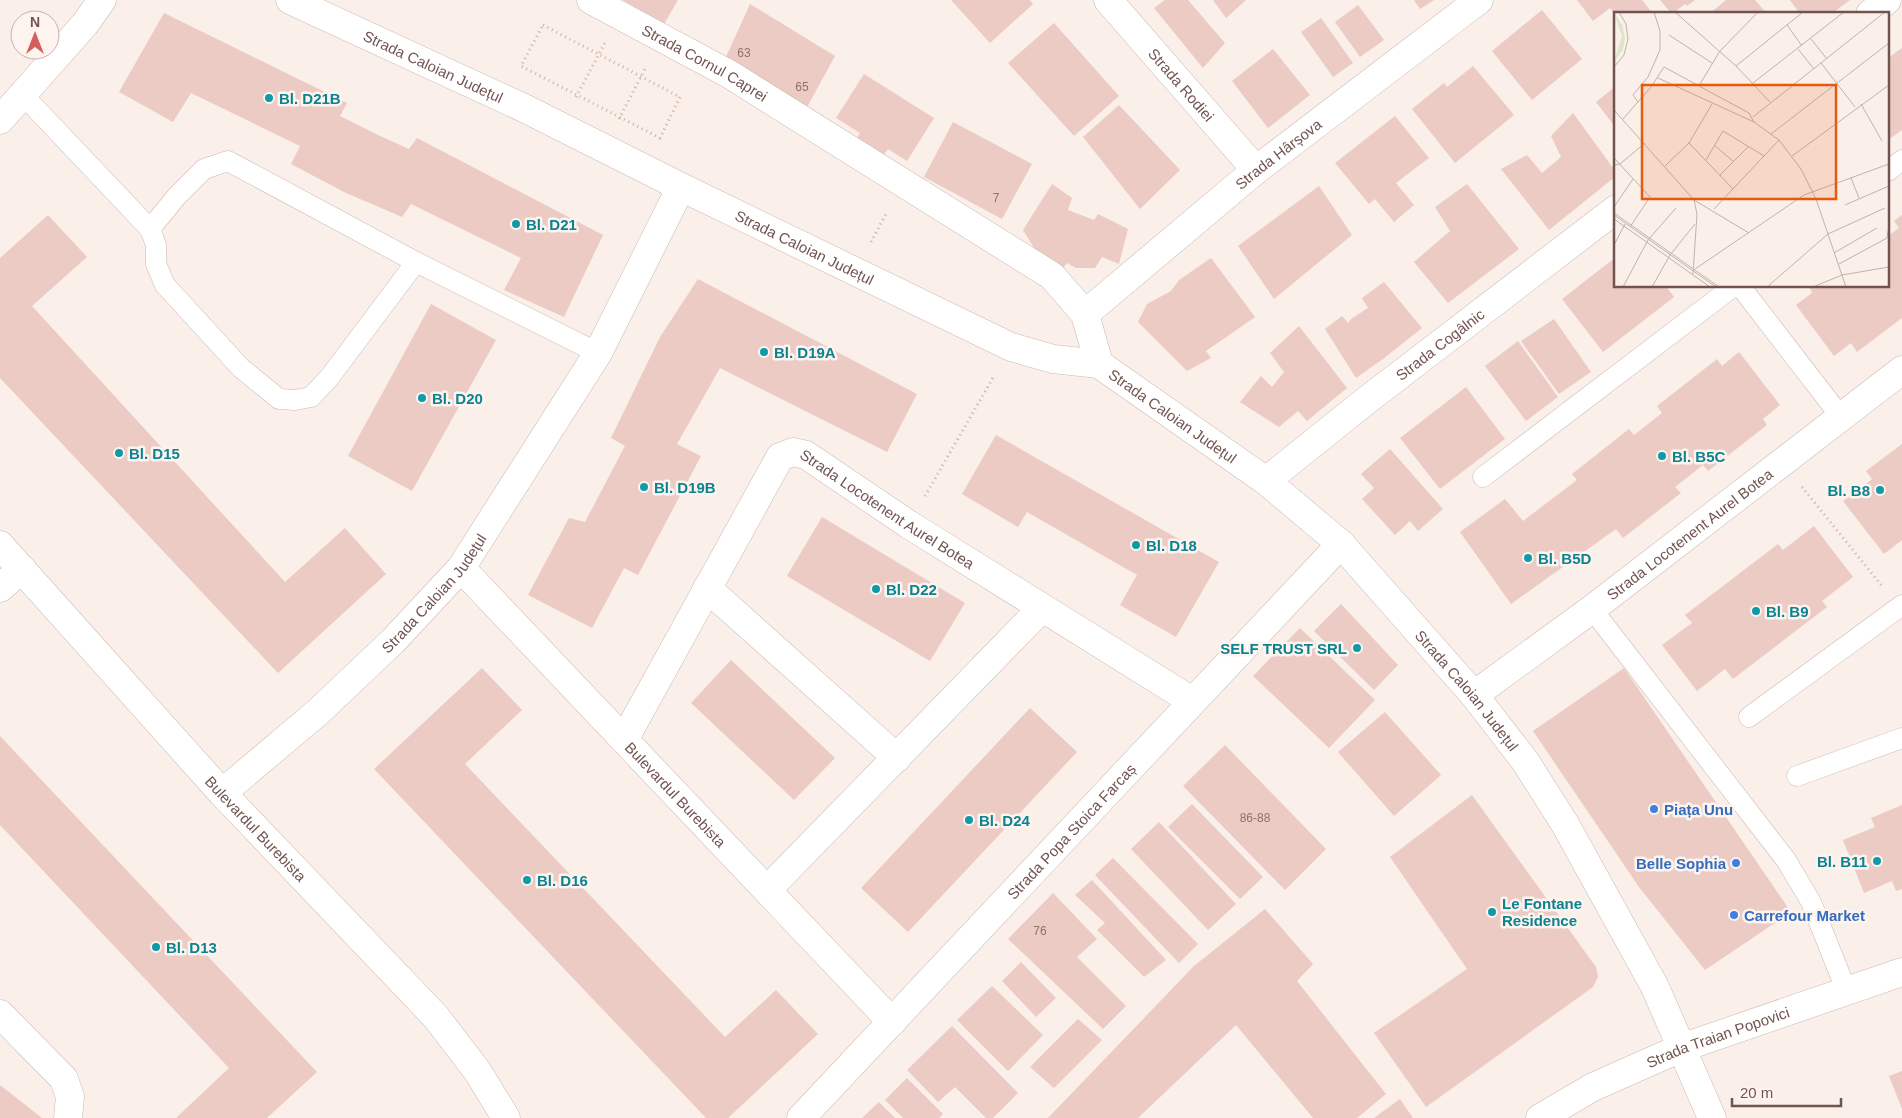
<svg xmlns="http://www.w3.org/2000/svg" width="1902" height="1118" font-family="Helvetica,sans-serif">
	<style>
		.building { fill: #ebcbc4 }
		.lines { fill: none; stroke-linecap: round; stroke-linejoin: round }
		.lane-casing { stroke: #ccb8b3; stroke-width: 21 }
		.street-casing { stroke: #ccb8b3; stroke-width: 29 }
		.secondary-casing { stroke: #ceb7b1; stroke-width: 29 }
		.path { stroke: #d0aea7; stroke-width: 3; stroke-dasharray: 1 4; stroke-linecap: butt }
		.lane { stroke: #fff; stroke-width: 20 }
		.street { stroke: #fff; stroke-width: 28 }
		.secondary { stroke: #fff; stroke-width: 28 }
		.culture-dot { fill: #0f9aa8; stroke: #fdf4ef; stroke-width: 2 }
		.shop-dot { fill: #3f7fe0; stroke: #fdf4ef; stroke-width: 2 }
		.labels { text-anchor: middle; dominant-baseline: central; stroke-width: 5; stroke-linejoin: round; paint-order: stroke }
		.number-label { font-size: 12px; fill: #90726d }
		.street-label { font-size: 15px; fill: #715450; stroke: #fdf4ef }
		.culture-label { font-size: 15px; font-weight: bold; fill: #0d838f; stroke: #fdf4ef; text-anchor: start }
		.shop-label { font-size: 15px; font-weight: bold; fill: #366cbe; stroke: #fdf4ef; text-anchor: start }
		.inset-road { fill: none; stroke: #c3b1ac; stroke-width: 1 }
		.view { fill: #e8590c; fill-opacity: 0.15; stroke: #e8590c; stroke-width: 2.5 }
		.inset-edge { fill: none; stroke: #715450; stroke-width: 2.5 }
	</style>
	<rect width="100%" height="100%" fill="#faefe9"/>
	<g class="building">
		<polygon points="623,0 678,0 664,24"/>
		<polygon points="951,0 1030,0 1033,4 990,43"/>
		<polygon points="1165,0 1188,0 1225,43 1203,68 1154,8"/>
		<polygon points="1213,0 1246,0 1226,18"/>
		<polygon points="1414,0 1434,0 1420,9"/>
		<polygon points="1577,0 1642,0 1653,14 1615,14 1610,8 1593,21"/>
		<polygon points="1660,0 1695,0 1687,6 1685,4 1672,14"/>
		<polygon points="1726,0 1755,0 1767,14 1709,14"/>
		<polygon points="1790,0 1850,0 1831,14 1800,14"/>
		<polygon points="750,4 835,56 806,109 725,59"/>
		<polygon points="1358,5 1384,40 1360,57 1335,22"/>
		<polygon points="1542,10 1582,59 1532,100 1492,51"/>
		<polygon points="164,13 347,103 340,116 376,134 409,149 417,138 603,235 564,317 504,290 521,258 411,204 402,217 346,193 291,164 300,146 191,93 173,122 119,92"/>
		<polygon points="1321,18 1353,63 1333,77 1301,32"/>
		<polygon points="1054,23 1119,96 1074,136 1008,63"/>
		<polygon points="1902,48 1902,130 1888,140 1888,58"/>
		<polygon points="1273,49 1310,95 1268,128 1232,81"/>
		<polygon points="1473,66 1514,115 1455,163 1412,109 1444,83 1447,87"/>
		<polygon points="864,74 934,118 907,161 888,149 883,156 856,140 860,133 836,118"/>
		<polygon points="1616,86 1616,128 1596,102"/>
		<polygon points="1119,105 1180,170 1140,209 1083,137"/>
		<polygon points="1573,113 1616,172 1616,176 1549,230 1501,169 1527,155 1542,173 1561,157 1551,136"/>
		<polygon points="1395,116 1429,158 1396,183 1414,205 1394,222 1375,199 1369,204 1335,163"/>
		<polygon points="953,122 1032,164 1002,219 924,177"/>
		<polygon points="1052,184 1072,198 1068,210 1094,220 1098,214 1128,229 1119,264 1102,257 1095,268 1076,268 1067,263 1063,268 1036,251 1023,230"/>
		<polygon points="1467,184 1519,249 1448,303 1414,262 1450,231 1435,207"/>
		<polygon points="1319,186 1352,235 1274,299 1238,246"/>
		<polygon points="48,215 87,257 32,306 285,582 345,528 386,574 278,673 0,378 0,258"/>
		<polygon points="1902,215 1902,318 1857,352 1851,343 1834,356 1796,305 1812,293 1809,286 1888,286 1888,236 1899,228 1894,221"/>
		<polygon points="1616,257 1616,286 1666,286 1674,297 1603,352 1562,299"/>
		<polygon points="1211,258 1255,317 1206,351 1211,358 1187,371 1138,322 1147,304 1171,291 1179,280"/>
		<polygon points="698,279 917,394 887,452 720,368 677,444 701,456 638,575 624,568 592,628 528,595 569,518 585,522 625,446 611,438 660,337"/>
		<polygon points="1384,282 1422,328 1383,359 1356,378 1325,329 1342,316 1348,323 1351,319 1368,308 1362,298"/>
		<polygon points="431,304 496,340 412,491 348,456"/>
		<polygon points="1554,319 1591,372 1559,394 1521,341"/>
		<polygon points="1299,326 1347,388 1307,421 1298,411 1279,427 1240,402 1261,376 1272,387 1284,372 1270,353"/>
		<polygon points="1518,341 1558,397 1526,421 1485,366"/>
		<polygon points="1739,352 1780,405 1763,419 1767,425 1708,471 1703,465 1675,487 1681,493 1623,538 1616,529 1511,604 1460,532 1505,499 1523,521 1577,480 1572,474 1629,429 1634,435 1662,413 1657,406 1717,359 1722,366"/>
		<polygon points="1466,387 1505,439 1440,489 1400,438"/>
		<polygon points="996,435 1219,562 1176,637 1120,605 1137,575 1027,512 1018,527 962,494"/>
		<polygon points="1902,444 1902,540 1884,554 1843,501 1872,479 1866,471"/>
		<polygon points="1390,449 1443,509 1418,531 1410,521 1395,535 1362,499 1374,488 1361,474"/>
		<polygon points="822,517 965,603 930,661 787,576"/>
		<polygon points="1814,526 1853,577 1822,601 1827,607 1733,679 1725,669 1697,691 1662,645 1692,623 1685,615 1778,544 1783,550"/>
		<polygon points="1341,604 1398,665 1374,690 1314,631"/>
		<polygon points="1300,628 1375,700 1329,748 1253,676"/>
		<polygon points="731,660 835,758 794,800 691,703"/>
		<polygon points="482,668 522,710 465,764 725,1037 776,990 818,1034 728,1118 706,1118 374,769"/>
		<polygon points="1624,668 1791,912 1705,970 1639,887 1533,731"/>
		<polygon points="1030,708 1077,752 908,932 861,888"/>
		<polygon points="1385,712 1441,775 1394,816 1338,752"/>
		<polygon points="0,736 317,1072 267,1118 176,1118 229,1068 0,825"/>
		<polygon points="1225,745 1326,849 1285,890 1183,786"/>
		<polygon points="1472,795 1596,967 1598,977 1593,987 1426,1107 1374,1033 1467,969 1390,857"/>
		<polygon points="1192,804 1263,877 1240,899 1168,827"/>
		<polygon points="1902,805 1902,889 1896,891 1892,881 1864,893 1843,840 1875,827 1871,818"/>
		<polygon points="1159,822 1236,904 1208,930 1131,849"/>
		<polygon points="1113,858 1198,944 1179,963 1095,875"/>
		<polygon points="1092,880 1166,960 1144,977 1097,930 1105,923 1075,895"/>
		<polygon points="1053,893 1097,939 1077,957 1126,1006 1103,1029 1008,939"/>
		<polygon points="1265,909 1313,964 1297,981 1386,1094 1357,1118 1313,1118 1236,1025 1138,1118 1048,1118 1194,966"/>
		<polygon points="1021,962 1056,998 1036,1017 1002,981"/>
		<polygon points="992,986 1043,1035 1008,1071 957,1020"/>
		<polygon points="1078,1019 1102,1040 1054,1088 1030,1067"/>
		<polygon points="952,1026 1018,1093 993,1118 986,1118 955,1087 938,1102 907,1070"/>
		<polygon points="1902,1071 1902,1109 1889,1076"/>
		<polygon points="907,1078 943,1114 939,1118 903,1118 885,1100"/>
		<polygon points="0,1085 42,1118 0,1118"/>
		<polygon points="1400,1099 1413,1118 1374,1118"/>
		<polygon points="879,1102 895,1118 862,1118"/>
	</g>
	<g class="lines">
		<defs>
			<g id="lane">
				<polyline points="23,95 150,229 156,245 156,264 165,285 241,368 279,399 295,400 311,397 329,378 416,262"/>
				<polyline points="1888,171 1902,160"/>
				<polyline points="150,229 177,196 204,169 228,161 416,262 598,353"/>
				<polyline points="1740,286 1841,417"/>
				<polyline points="1483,477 1734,286"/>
				<polyline points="1592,609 1786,860 1811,902 1847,992"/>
				<polyline points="1749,717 1902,605"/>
				<polyline points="1797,776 1902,738"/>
			</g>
			<g id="street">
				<path id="s1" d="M290,0L526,109L681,187L1011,347L1053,359L1099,364"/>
				<path id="s2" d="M591,0L729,74L1052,276L1085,314L1099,364L1266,481L1341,544L1474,695L1525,761L1565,824L1655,987L1712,1118"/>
				<path id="s3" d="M1108,0L1256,170"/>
				<polyline points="1870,14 1887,0"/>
				<polyline points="0,120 85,24 102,0"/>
				<path id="s4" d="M1085,314L1256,170L1479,0"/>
				<path id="s5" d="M1266,481L1367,400L1616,209"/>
				<path id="s6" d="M461,568L892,1022"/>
				<polyline points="0,588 22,569"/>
				<polyline points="707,588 897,758"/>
				<path id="s7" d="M1474,695L1592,609L1902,370"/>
				<path id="s8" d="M624,740L780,457L793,452L806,455L908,524L1192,701"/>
				<path id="s9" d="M222,793L318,712L393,641L461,568L598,353L681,187"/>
				<polyline points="767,890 1042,608"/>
				<polyline points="0,1014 64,1079 70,1097 68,1118"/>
				<path id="s10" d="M801,1118L1341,544"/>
			</g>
			<g id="secondary">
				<path id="s11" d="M0,545L222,793L436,1017L478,1072L506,1118"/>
				<path id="s12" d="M1540,1118L1593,1087L1681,1048L1902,972"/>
			</g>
		</defs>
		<use href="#lane" class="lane-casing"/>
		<use href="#street" class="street-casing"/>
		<use href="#secondary" class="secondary-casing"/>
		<g class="path">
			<polygon points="543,25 680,97 660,138 521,66"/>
			<polyline points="576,97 605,43"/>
			<polyline points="619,119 646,67"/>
			<polyline points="871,242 887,212"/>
			<polyline points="1802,487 1882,586"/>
			<polyline points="925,496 994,376"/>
		</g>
		<use href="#lane" class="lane"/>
		<use href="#street" class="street"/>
		<use href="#secondary" class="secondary"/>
	</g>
	<g class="culture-dot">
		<circle cx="269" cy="98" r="5"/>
		<circle cx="516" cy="224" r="5"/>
		<circle cx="764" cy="352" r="5"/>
		<circle cx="422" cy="398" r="5"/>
		<circle cx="119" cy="453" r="5"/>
		<circle cx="1662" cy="456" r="5"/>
		<circle cx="644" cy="487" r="5"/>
		<circle cx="1880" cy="490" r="5"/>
		<circle cx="1136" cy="545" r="5"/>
		<circle cx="1528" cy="558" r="5"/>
		<circle cx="876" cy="589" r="5"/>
		<circle cx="1756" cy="611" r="5"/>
		<circle cx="1357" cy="648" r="5"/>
		<circle cx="969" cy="820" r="5"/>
		<circle cx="1877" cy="861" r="5"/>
		<circle cx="527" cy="880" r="5"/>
		<circle cx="1492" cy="912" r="5"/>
		<circle cx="156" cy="947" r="5"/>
	</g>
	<g class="shop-dot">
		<circle cx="1654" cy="809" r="5"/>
		<circle cx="1736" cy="863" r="5"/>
		<circle cx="1734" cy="915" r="5"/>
	</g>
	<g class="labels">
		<g class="number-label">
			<text x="744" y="53">63</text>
			<text x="802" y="87">65</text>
			<text x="996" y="198">7</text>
			<text x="1255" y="818">86-88</text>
			<text x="1040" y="931">76</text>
		</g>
		<g class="street-label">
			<text stroke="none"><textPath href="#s2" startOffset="130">Strada Cornul Caprei</textPath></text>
			<text stroke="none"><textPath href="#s1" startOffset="158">Strada Caloian Județul</textPath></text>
			<text stroke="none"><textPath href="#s3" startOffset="112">Strada Rodiei</textPath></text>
			<text stroke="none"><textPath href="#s4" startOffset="251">Strada Hârșova</textPath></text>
			<text stroke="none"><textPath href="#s1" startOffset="571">Strada Caloian Județul</textPath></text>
			<text stroke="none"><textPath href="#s5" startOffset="221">Strada Cogâlnic</textPath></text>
			<text stroke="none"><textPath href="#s2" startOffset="730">Strada Caloian Județul</textPath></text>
			<text stroke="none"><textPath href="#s8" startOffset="448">Strada Locotenent Aurel Botea</textPath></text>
			<text stroke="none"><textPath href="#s7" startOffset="269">Strada Locotenent Aurel Botea</textPath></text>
			<text stroke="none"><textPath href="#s9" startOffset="292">Strada Caloian Județul</textPath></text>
			<text stroke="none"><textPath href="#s2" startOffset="1135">Strada Caloian Județul</textPath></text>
			<text stroke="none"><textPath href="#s6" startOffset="312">Bulevardul Burebista</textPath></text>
			<text stroke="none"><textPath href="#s11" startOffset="382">Bulevardul Burebista</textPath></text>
			<text stroke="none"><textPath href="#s10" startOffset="394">Strada Popa Stoica Farcaș</textPath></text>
			<text stroke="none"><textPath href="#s12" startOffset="196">Strada Traian Popovici</textPath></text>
		</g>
		<g class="culture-label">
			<text x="279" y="98">Bl. D21B</text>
			<text x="526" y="224">Bl. D21</text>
			<text x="774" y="352">Bl. D19A</text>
			<text x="432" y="398">Bl. D20</text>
			<text x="129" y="453">Bl. D15</text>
			<text x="1672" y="456">Bl. B5C</text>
			<text x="654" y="487">Bl. D19B</text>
			<text x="1870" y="490" text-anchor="end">Bl. B8</text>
			<text x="1146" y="545">Bl. D18</text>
			<text x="1538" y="558">Bl. B5D</text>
			<text x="886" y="589">Bl. D22</text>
			<text x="1766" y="611">Bl. B9</text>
			<text x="1347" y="648" text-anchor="end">SELF TRUST SRL</text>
			<text x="979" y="820">Bl. D24</text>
			<text x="1867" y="861" text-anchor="end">Bl. B11</text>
			<text x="537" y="880">Bl. D16</text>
			<text x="1502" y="903">Le Fontane<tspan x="1502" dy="17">Residence</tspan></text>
			<text x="166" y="947">Bl. D13</text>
		</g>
		<g class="shop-label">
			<text x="1664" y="809">Piața Unu</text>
			<text x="1726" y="863" text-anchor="end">Belle Sophia</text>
			<text x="1744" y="915">Carrefour Market</text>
		</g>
	</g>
	<g transform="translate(1614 12)">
		<rect width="275" height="275" fill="#faefe9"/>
		<path d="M0,1L8,13L11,26L9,37L0,50L8,24Z" fill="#dbe6c9"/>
		<path class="inset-road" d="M61,0L122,54L156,90M173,13L188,34M55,23L98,51M197,27L213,47M184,37L200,57M207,51L241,95M122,54L189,0M0,55L10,43L14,27L12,12L5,0M44,66L140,110M139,71L230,0M86,72L106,39L144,0M24,90L19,83L34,65L46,38V19L40,0M247,92L268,129M0,98L80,188L83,202L79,262M139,105L271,0M9,107L37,75L50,55L135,101L140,110L165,128L187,157L202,187L232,275M157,122L275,31M75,131L119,177M100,133L120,150M178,144L275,73M0,146L36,185L16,215M92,148L109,119L150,144M0,153L6,152L31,131M51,154L75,131L98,92M106,163L134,135M237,166L245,186M80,188L135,221M231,193L275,174M0,195L19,167M100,197L165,128M0,201L105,275M0,203L102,275M0,207L96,275M0,233L11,212M220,241L263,216M225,252L273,226L275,214M81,257L190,183L275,152M9,275L34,228L62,196M38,275L56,243L81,212M153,275L214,222L271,196M199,275L228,263L275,255"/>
		<path class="view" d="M28,73H222V187H28Z"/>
		<rect width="275" height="275" class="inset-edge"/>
	</g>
	<g transform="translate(35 35)"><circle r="24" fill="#fdf4ef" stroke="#c5b4af"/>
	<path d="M0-4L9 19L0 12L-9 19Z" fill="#d35f5e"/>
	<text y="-8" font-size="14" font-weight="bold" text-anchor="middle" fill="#715450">N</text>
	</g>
	<path d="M1732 1098v8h109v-8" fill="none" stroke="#715450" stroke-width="2.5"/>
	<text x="1740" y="1098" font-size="15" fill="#715450" stroke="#fdf4ef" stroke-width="4" paint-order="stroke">20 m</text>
</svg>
